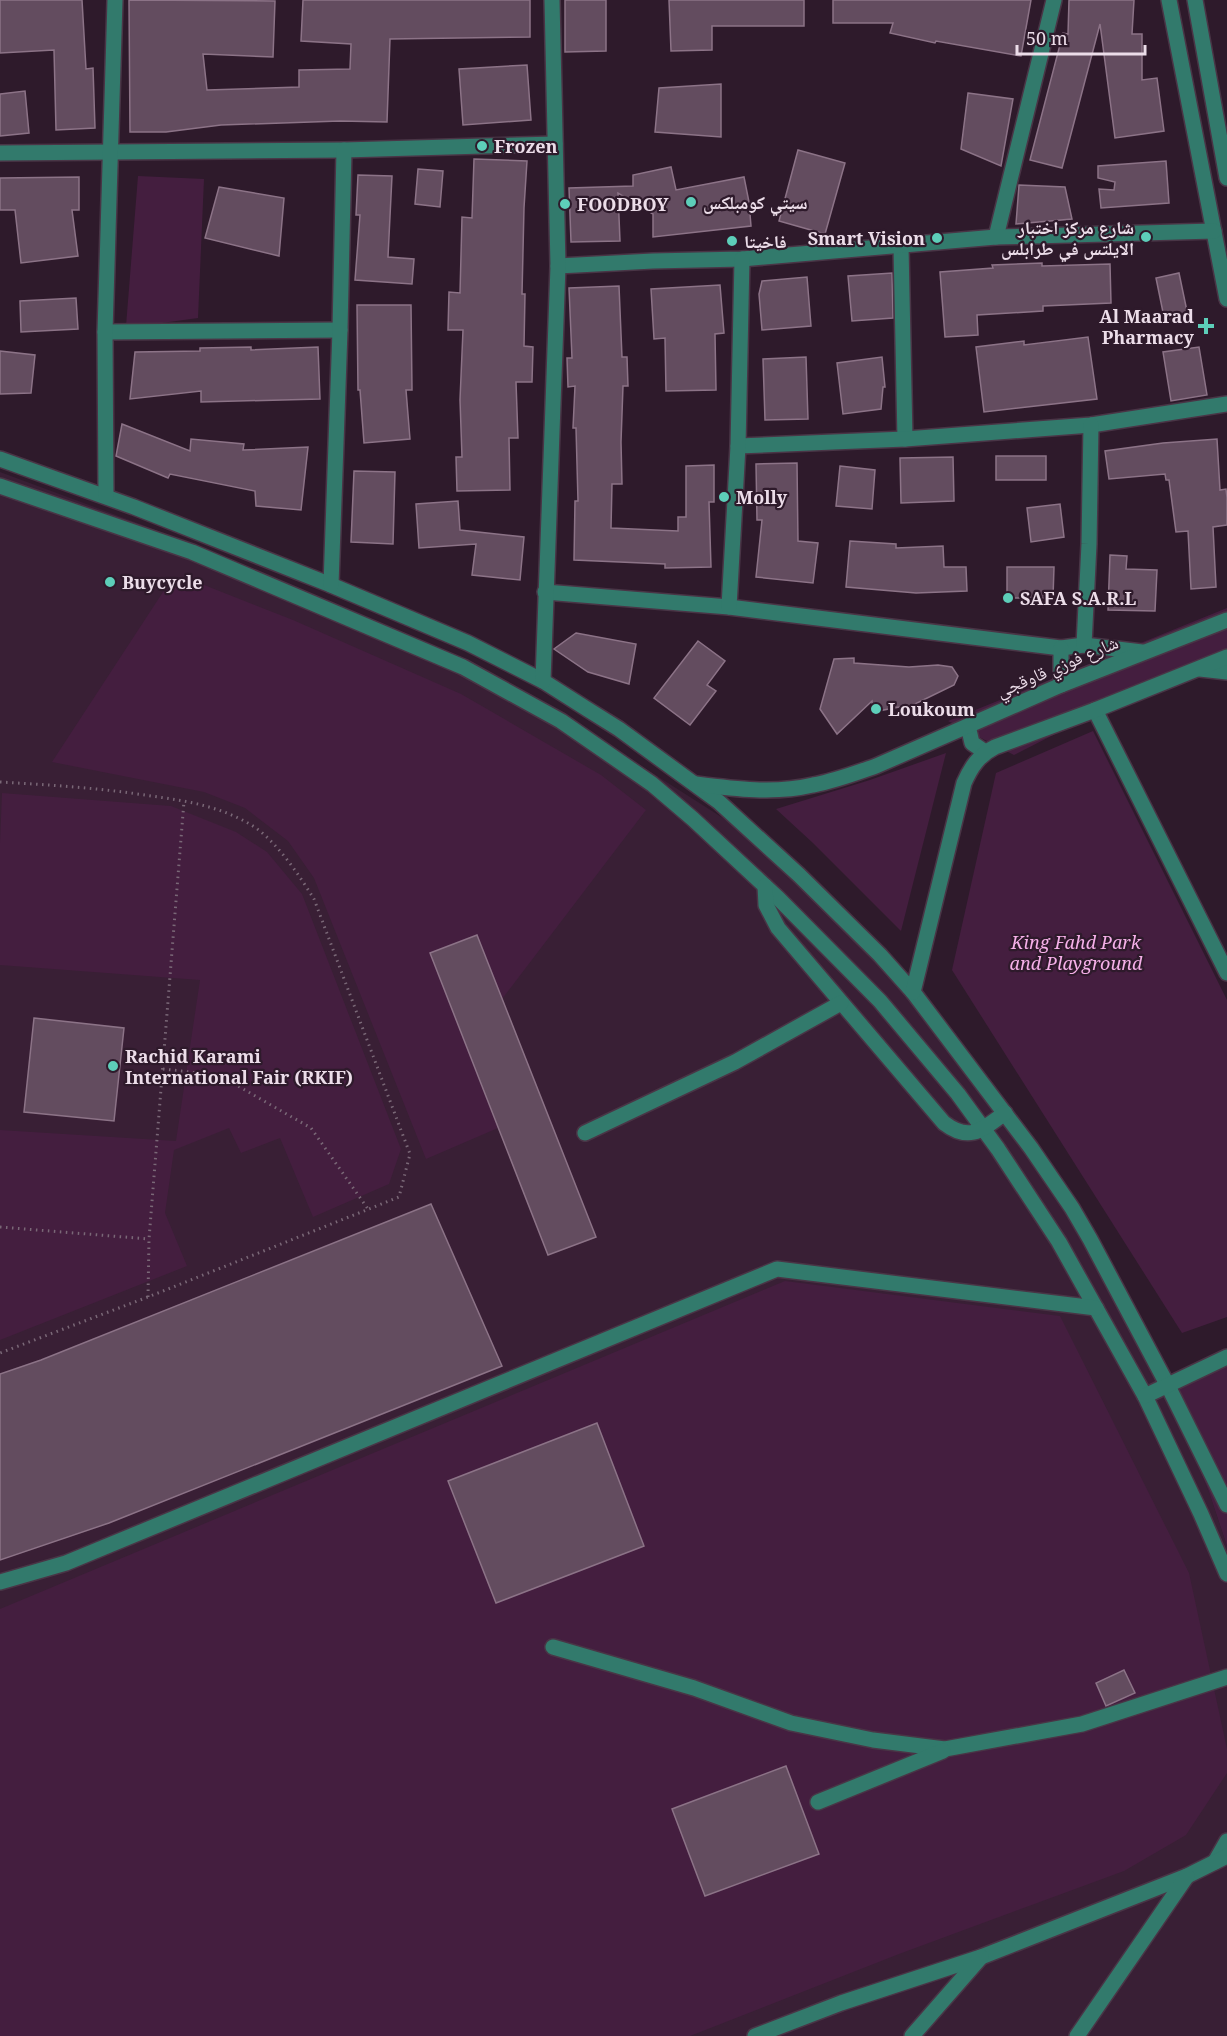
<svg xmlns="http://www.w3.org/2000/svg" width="1227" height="2036" font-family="'Noto Serif','Noto Naskh Arabic',serif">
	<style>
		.built { fill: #391f35 }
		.green { fill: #441e3f }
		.building { fill: #634c5f; stroke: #8c7387; stroke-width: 1.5 }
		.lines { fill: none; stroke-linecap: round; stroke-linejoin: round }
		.minor-casing { stroke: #493546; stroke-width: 18 }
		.path { stroke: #7a6877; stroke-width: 3; stroke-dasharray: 1.5 4.5; stroke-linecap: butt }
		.minor { stroke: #327a6c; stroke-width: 15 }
		.poi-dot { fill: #5dceb9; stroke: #2e1a2b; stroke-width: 2 }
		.labels { text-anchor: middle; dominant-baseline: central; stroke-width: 4.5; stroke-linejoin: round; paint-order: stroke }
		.poi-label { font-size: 18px; font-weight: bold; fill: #ecdde9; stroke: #2e1a2b; text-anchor: start }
		.street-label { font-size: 18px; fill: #ecdde9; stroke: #2e1a2b }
		.park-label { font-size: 18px; font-style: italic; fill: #f6b0e9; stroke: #2e1a2b }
	</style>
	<rect width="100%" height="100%" fill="#2e1a2b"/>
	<polygon class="built" points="0,472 143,525 236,563 538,707 635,762 723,818 799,875 867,938 1058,1185 1165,1385 1209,1492 1227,1546 1227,2036 0,2036"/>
	<g class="green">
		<polygon points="138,176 204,179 198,318 133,327 126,326"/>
		<polygon points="194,581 293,620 461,694 601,775 646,810 502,999 477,935 430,953 498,1128 426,1159 314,878 288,841 245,808 204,792 52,762 163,592"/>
		<polygon points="1227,608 1227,660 1108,707 1014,755 948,721"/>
		<polygon points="1093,731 1227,1000 1227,1317 1182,1333 952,970 996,773"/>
		<polygon points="946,753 901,931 813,843 776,809 870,780"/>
		<polygon points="2,793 171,806 236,832 267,852 302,894 401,1149 389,1184 313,1217 280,1138 241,1153 229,1128 174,1150 165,1213 187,1266 0,1340 0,1130 176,1141 200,980 0,965 0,843"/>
		<polygon points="785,1281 1060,1316 1189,1573 1227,1749 1227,1773 1186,1835 1124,1871 899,1954 690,2036 0,2036 0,1609"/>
		<polygon points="1227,1359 1227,1546 1209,1492 1165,1385"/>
	</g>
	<g class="building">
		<polygon points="0,0 82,0 86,69 93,68 95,128 56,130 54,50 0,53"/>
		<polygon points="129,0 275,1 273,57 203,54 207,90 299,87 299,70 350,69 351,44 301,41 303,0 530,0 530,37 390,39 387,122 340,121 221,125 166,132 130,132"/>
		<polygon points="565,0 606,0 606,51 565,52"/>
		<polygon points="669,0 804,0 804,26 712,26 712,50 671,51"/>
		<polygon points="833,0 1031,0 1021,56 936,41 935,43 890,33 893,23 833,23"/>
		<polygon points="1069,0 1134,0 1132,34 1142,34 1142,80 1157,78 1164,131 1115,138 1100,24 1062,168 1030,160 1063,33 1068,34"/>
		<polygon points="527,65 531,120 463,125 459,69"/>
		<polygon points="721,84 721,137 655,132 659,88"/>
		<polygon points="25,91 29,133 0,136 0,94"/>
		<polygon points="968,93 1013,99 1001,166 961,149"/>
		<polygon points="798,150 845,163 825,234 779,221"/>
		<polygon points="474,159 527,161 524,208 522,294 525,294 524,346 533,347 532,382 516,382 518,438 509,438 510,490 457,491 456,457 462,457 460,400 463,330 448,330 449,292 460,293 462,217 472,218"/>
		<polygon points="1166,161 1169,203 1101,208 1099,189 1114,190 1115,182 1098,178 1098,166"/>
		<polygon points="671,167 676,190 744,177 749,202 751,226 653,237 653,214 618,193 620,241 571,242 569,188 633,186 633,175"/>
		<polygon points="418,169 443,171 440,207 415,204"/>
		<polygon points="358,175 392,176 388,257 414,259 412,284 355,280 360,215 356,215"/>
		<polygon points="79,177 79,210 72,210 78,256 21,263 15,210 0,210 0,178"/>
		<polygon points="1019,185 1065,187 1072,219 1016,224"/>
		<polygon points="219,187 284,198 279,256 205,238"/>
		<polygon points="1042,263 1042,266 1110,264 1111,303 1043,306 1043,311 977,315 978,335 945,337 940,272 993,268 992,265"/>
		<polygon points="892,273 893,318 852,321 848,276"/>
		<polygon points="1179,273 1188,316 1165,322 1156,278"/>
		<polygon points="807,277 811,326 762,330 759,294 762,281"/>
		<polygon points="720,285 724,333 715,334 716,390 666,391 665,338 654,339 651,289"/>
		<polygon points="619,286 622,357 627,357 628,386 623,386 621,442 622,484 612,484 611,528 678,531 678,517 686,517 686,466 714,465 714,502 709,502 711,567 665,568 665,564 574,560 575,501 578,501 576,428 573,428 575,386 568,387 567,358 572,358 569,288"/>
		<polygon points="76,298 78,329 21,332 20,301"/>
		<polygon points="357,305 411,305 412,390 406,390 410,439 364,443 360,390 358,390"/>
		<polygon points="1088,337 1097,399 984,412 976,347 1024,341 1024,345"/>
		<polygon points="251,347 251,350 318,347 320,399 201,402 201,391 130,399 135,352 200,351 200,348"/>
		<polygon points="1199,347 1207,395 1171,401 1163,352"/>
		<polygon points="0,351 35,355 31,393 0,394"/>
		<polygon points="806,357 808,419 765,420 763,359"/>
		<polygon points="882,357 885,387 883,387 881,409 843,414 837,363"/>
		<polygon points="122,424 190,451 191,439 244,444 243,450 308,447 301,510 256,506 255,491 170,474 168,478 116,456"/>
		<polygon points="1217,439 1220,490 1226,489 1227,498 1227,525 1213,527 1216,587 1191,589 1188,531 1176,532 1169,480 1166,480 1165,474 1109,479 1105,451 1163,443"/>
		<rect x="996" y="456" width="50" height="24"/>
		<polygon points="953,457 954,501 901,503 900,458"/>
		<polygon points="797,463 798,541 818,543 813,583 756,577 762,520 757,520 756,464"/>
		<polygon points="840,466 875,470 872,509 836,506"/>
		<polygon points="354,471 395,472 393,544 351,542"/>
		<polygon points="458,501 460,530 524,537 520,580 472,575 476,544 419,548 416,504"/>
		<polygon points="1060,504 1064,537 1031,542 1027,508"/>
		<polygon points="850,541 896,544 896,548 943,546 944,567 966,567 967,591 916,593 846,587"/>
		<polygon points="1110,555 1127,556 1126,569 1157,570 1155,611 1108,610"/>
		<polygon points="1007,567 1054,567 1053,598 1007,598"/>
		<polygon points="576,633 636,644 629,684 588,672 554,649"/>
		<polygon points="698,641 725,661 707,685 716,691 690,725 654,698"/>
		<polygon points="854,658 854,663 909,667 938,665 952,667 958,676 954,685 915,704 873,712 872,701 837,734 820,709 834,659"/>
		<polygon points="477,935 596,1237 548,1255 430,953"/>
		<polygon points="34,1018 124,1028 114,1121 24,1112"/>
		<polygon points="431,1204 502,1366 109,1523 0,1560 0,1374 41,1360"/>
		<polygon points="597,1423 644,1546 496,1603 448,1481"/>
		<polygon points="1124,1670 1135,1693 1106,1706 1096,1683"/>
		<polygon points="786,1766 819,1854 705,1896 672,1809"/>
	</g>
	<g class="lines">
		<defs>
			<g id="minor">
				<polyline points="1169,0 1227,299"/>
				<polyline points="1195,0 1227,178"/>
				<polyline points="0,153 344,150 555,144"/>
				<polyline points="996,237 1054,0"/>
				<polyline points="901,246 905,439"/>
				<polyline points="558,266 653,261 742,259 996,237 1214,231"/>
				<polyline points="105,332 340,330"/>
				<polyline points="738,446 905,439 1091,425 1227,404"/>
				<polyline points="0,459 134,507 331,585 468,643 543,681 587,709 619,729 719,802 799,875 880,955 913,992 1031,1148 1072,1208 1090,1239 1168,1386 1227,1505"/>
				<polyline points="0,486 192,552 463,667 561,721 652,784 693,819 778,898 880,1001 958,1094 998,1149 1059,1242 1145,1396 1201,1514 1227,1574"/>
				<polyline points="106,496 105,332 115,0"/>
				<polyline points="331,585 340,330 344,150"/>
				<polyline points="545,592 729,607 1061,648 1084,645 1142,652"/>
				<polyline points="729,607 738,446 742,259"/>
				<polyline points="1084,645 1089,544 1091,425"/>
				<polyline points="1061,648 1061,685"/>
				<polyline points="1200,669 1227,672"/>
				<polyline points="543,681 558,266 552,0"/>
				<polyline points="1095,710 1227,973"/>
				<polyline points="971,724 969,730 972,743 985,752"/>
				<path d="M696,784C735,789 775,794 813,785C835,781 856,773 876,766L1061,685L1227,620"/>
				<path d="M765,886L766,905L778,928L944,1123C970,1143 983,1129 1005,1113"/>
				<path d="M913,992L964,783C971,767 979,755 995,747L1095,710L1227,657"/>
				<polyline points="585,1133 735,1062 841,1003"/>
				<polyline points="1145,1396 1227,1357"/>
				<polyline points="0,1582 66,1563 777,1269 1096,1308"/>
				<polyline points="553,1647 694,1688 791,1723 873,1740 945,1749 1082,1724 1227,1677"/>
				<polyline points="818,1802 943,1751"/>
				<polyline points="1215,1862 1227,1841"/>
				<polyline points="755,2036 841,2003 981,1957 1187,1876 1227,1856"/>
				<polyline points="912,2036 981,1957"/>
				<polyline points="1077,2036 1187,1876"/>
			</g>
		</defs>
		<use href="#minor" class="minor-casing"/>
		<g class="path">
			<path d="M0,782C51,785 101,788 151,796C188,801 224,807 256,828C279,845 299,875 314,899L410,1154L399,1197L148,1297L0,1353"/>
			<polyline points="163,1069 198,1073 231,1082 311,1128 368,1209"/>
			<polyline points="0,1227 149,1239"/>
			<polyline points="148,1297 149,1239 184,801"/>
		</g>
		<use href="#minor" class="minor"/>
	</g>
	<g class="poi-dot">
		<circle cx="482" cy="146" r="6"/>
		<circle cx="691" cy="202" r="6"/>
		<circle cx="565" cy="204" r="6"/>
		<circle cx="1146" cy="237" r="6"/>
		<circle cx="937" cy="238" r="6"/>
		<circle cx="732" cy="241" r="6"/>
		<path d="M1203 317h6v6h6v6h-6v6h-6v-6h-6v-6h6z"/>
		<circle cx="724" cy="497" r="6"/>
		<circle cx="110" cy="582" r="6"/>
		<circle cx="1008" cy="598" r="6"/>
		<circle cx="876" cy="709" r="6"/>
		<circle cx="113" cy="1066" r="6"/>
	</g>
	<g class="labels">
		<g class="poi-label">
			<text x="494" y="146">Frozen</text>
			<text x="703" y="202">سيتي كومبلكس</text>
			<text x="577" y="204">FOODBOY</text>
			<text x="1134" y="227" text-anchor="end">شارع مركز اختبار<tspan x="1134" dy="21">الايلتس في طرابلس</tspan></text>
			<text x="925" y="238" text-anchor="end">Smart Vision</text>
			<text x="744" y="241">فاخيتا</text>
			<text x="1194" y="316" text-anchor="end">Al Maarad<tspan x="1194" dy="21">Pharmacy</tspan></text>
			<text x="736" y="497">Molly</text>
			<text x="122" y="582">Buycycle</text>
			<text x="1020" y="598">SAFA S.A.R.L</text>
			<text x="888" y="709">Loukoum</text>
			<text x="125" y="1056">Rachid Karami<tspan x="125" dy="21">International Fair (RKIF)</tspan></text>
		</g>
		<g class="street-label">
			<text transform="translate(1057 666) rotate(-23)">شارع فوزي قاوقجي</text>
		</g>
		<g class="park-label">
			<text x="1076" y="942">King Fahd Park<tspan x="1076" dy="21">and Playground</tspan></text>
		</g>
	</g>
	<path d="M1017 45v9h128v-9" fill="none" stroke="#ecdde9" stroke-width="3"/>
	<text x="1026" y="45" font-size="18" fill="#ecdde9" stroke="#2e1a2b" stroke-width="4.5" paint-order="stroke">50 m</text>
</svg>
